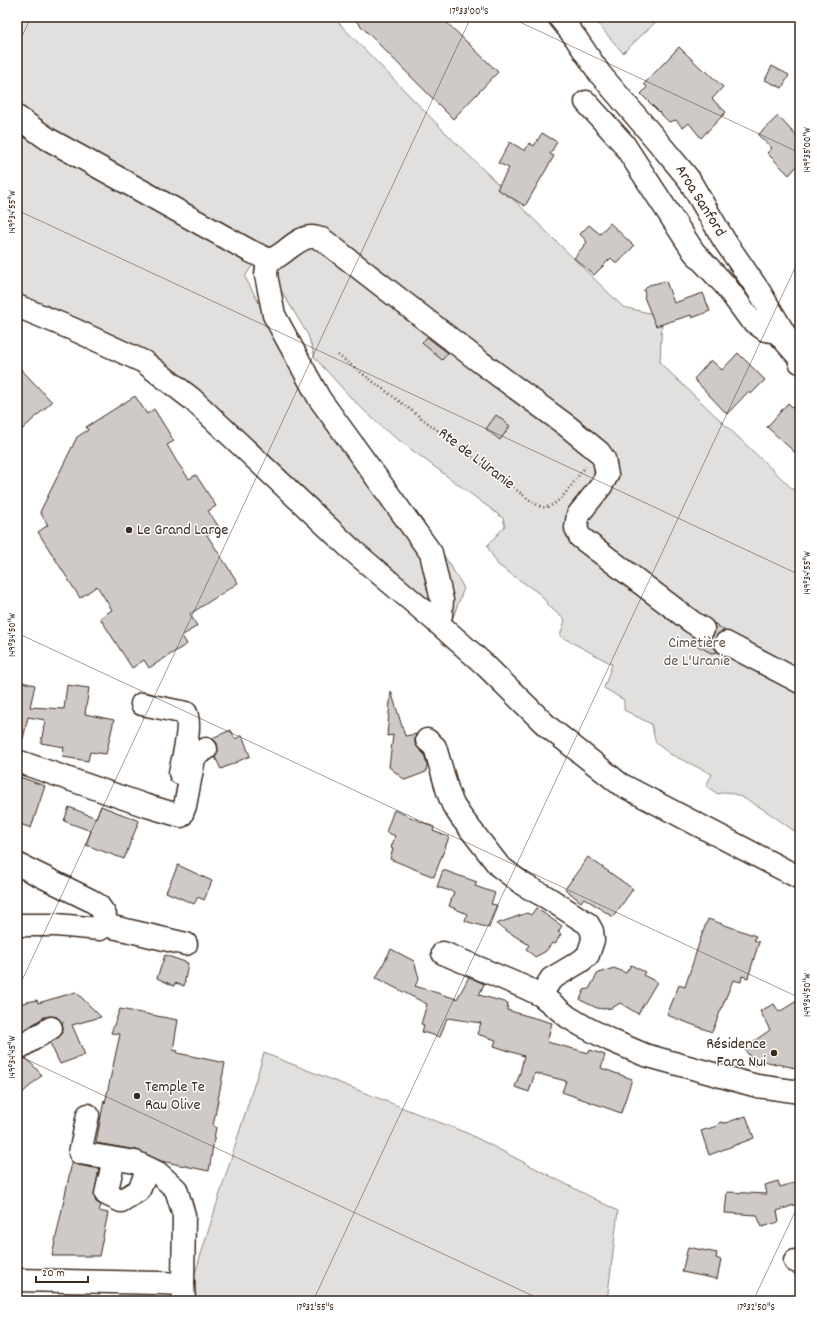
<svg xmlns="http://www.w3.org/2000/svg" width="817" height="1318" font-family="Dekko,sans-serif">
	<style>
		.green { fill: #e2e0de; stroke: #8e857e }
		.building { fill: #cfcac7; stroke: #3b2a1e }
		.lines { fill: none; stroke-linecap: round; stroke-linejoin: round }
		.minor-casing { stroke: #3b2a1e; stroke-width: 25 }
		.path { stroke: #3b2a1e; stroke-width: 2.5; stroke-dasharray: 1 3; stroke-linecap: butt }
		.minor { stroke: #fff; stroke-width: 22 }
		.ticks { fill: none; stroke: #3b2a1e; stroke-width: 1; stroke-opacity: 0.45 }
		.poi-dot { fill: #3b2a1e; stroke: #fff; stroke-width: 1.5 }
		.labels { text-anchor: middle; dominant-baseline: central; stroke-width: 3; stroke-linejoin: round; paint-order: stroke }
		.street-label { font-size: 16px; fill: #3b2a1e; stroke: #fff }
		.poi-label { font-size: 16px; fill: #3b2a1e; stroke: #fff; text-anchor: start }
		.park-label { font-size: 16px; fill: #65584e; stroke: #fff }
		.neatline { fill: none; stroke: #3b2a1e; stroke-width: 1.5 }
		.ticks-label { font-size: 10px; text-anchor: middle; fill: #3b2a1e }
	</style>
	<rect width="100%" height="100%" fill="#fff"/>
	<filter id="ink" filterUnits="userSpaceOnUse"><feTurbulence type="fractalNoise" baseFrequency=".025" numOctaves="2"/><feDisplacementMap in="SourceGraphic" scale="8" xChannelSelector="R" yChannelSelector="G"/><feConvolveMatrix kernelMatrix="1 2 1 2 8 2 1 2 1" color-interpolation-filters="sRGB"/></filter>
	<g filter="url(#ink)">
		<g class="green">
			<path d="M17,17H333L442,129L623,307L662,316L660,363L800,496V829L797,833C779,820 749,797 727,792C724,792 721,793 718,794L706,786L712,774L670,754L656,743L651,724L624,710V700L604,688L612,664L560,636L565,620L550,607L540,594L498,565L487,546L505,526L503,518L384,429L353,400L315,358L308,335L259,254L245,277L305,389L442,552L464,588L447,633L159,371L17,303Z"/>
			<polygon points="592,17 661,17 623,53"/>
			<polygon points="264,1053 469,1134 618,1211 607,1301 192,1301 192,1283"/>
		</g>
		<g class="building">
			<polygon points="352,17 441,17 498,72 453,119"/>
			<polygon points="679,47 704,71 705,70 723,87 712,99 726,112 701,138 689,123 683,128 676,120 669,122 641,94 647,87 644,84"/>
			<polygon points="772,66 789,75 782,88 765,80"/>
			<polygon points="778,116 800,140 800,163 789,175 767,153 772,148 758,135"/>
			<polygon points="542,133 557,142 550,154 554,156 525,206 497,189 509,168 498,163 510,142 525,151 529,143 534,146"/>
			<polygon points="610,223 634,246 617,264 611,258 594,275 574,258 587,242 580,234 589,225 600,234"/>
			<polygon points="666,281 674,303 703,293 710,311 692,318 691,315 656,326 644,297 645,296 644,290 649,285"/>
			<polygon points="427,337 448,353 442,360 422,343"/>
			<polygon points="738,353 765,380 751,394 748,392 727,414 694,379 711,360 722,370"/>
			<polygon points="17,365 52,402 17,434"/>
			<polygon points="135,396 147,414 154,409 174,441 167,445 177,462 189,479 196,475 216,506 208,511 219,527 207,535 238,583 190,614 197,626 182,636 187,644 149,668 144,660 132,668 100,618 112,610 97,586 80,598 38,532 48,525 40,512 77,437 88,430 86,427"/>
			<polygon points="788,403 800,414 800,457 767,427"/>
			<polygon points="496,415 510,426 500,440 486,429"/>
			<polygon points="714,623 725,631 719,633 715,638 714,644 715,649 718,652 711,653 698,646 697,640 703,641 708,640 713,636 715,630"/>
			<polygon points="17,681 35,685 30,707 64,709 67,685 89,688 85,714 114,720 106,754 90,752 88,761 63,757 64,747 41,743 45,720 28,717 23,739 17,738"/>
			<polygon points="391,691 405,736 416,734 415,738 415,744 424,754 427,765 426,772 405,780 389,767 393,735 387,736"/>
			<polygon points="231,730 235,739 242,735 250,756 221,769 215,757 218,750 217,743 212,738"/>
			<polygon points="17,776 45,786 31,828 17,823"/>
			<polygon points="101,806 139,821 124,859 86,845 91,831 64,821 69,807 96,818"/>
			<polygon points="394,810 434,827 433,831 449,837 434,877 390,859 393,849 391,848 395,836 386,832"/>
			<polygon points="588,857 633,889 613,917 584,898 581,902 565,889"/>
			<polygon points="178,865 212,881 204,900 198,897 194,904 166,892"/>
			<polygon points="443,870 477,882 475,886 495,893 491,904 497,905 489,928 465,921 467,914 449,906 454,892 437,887"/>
			<polygon points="536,908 562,926 558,932 561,934 555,944 552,943 546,951 535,957 526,949 529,945 496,924 527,913 531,915"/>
			<polygon points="708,919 756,936 754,940 759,942 748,978 742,976 741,982 733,980 712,1032 667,1015 679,985 685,987 701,937"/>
			<polygon points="391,949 414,961 419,978 415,986 457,999 469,977 484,984 479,995 508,1003 507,1010 552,1023 547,1042 589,1053 590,1050 605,1055 601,1068 632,1079 621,1113 562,1092 566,1081 535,1073 529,1092 515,1087 520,1073 524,1056 494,1046 496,1040 477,1034 481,1023 447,1018 440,1037 422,1032 424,1025 421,1024 427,1004 376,978"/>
			<polygon points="165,955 188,963 184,986 175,983 174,986 157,978"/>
			<polygon points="631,965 645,972 643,975 657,982 638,1014 620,1003 612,1008 603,1009 597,1008 580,1000 584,990 589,989 598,973 614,968 626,973"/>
			<polygon points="76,992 101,1017 72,1025 85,1055 60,1064 50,1043 62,1034 63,1028 62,1024 64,1022 62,1023 57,1017 50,1016 44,1017 23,1031 21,1024 17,1024 17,1004 37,1000 38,1003"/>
			<polygon points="800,999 800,1069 763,1061 756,1066 744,1048 770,1030 760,1011 774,1004 779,1012"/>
			<polygon points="120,1009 178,1020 173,1050 178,1051 177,1053 225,1063 213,1126 216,1127 209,1171 161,1161 137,1150 96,1143 104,1100 105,1103 120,1034 111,1033"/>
			<polygon points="26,1058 42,1075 17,1098 17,1061"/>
			<polygon points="746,1116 754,1138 709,1155 701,1131 717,1126 720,1122 725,1123"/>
			<polygon points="72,1162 78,1165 99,1169 94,1196 96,1202 101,1205 99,1211 108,1213 99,1256 52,1256"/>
			<polygon points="778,1181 780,1187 800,1181 800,1203 777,1211 779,1222 762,1227 757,1215 725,1213 727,1192 767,1194 765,1185"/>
			<polygon points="688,1247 717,1253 716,1258 721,1260 717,1279 682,1272"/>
		</g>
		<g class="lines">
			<defs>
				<g id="minor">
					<polyline points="559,17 575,37 600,74 653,136 688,178 724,240 759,291 787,338"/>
					<polyline points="586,102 623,143 694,252 725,285 750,319 765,330 777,332 791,339"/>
					<path d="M17,117L48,139L250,251C255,253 263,258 268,259C282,260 295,236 313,237C316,237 319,239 322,239L479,361L566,425L599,452L604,459L607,475L601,486L578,515L576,528L580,537L692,622L703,629"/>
					<polyline points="268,259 266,275 274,315 319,398 431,553 442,600 441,615 438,623"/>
					<polyline points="17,306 75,330 144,362 192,399 352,550 438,623 485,665 547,726 620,784 800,878"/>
					<polyline points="777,332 799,357 800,362"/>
					<polyline points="726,643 800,682"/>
					<path d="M142,704L186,713C192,728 183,757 180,773"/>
					<polyline points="427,740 435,747 448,792 453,805 461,817 499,866 524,885 548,898 588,924 592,931 593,940 588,955 581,961 551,979 541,995"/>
					<polyline points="17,761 144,805 181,816 185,806 194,759 197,754 206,749"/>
					<polyline points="17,864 90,900 98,905 105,915 104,925 100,929 56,925 17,925"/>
					<polyline points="104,925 186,944"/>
					<polyline points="443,953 524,987 541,995 568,1017 583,1026 610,1040 645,1055 757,1086 800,1092"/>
					<polyline points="17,1049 51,1028"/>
					<polyline points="88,1115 80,1153 135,1162 158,1173 176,1189 184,1215 183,1284"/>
					<polyline points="114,1159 106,1194 121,1201 139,1190 148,1169"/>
					<polyline points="795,1261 800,1263"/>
					<polyline points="17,1280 159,1283 183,1284 184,1301"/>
				</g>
			</defs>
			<use href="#minor" class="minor-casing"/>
			<path class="path" d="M338,355L531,501L541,507C560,510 574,478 586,467"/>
			<use href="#minor" class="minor"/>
		</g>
	</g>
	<path class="ticks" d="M509,17L800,153M17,47L31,17M17,210L800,575M17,633L800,998M17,991L471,17M17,1055L544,1301M313,1301L800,257M753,1301L800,1201"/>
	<g class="poi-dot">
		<circle cx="129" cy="530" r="4"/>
		<circle cx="774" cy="1053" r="4"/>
		<circle cx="137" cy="1096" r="4"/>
	</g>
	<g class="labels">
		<g class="street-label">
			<text transform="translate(700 201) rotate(58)">Aroa Sanford</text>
			<text transform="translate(476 459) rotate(37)">Rte de L'Uranie</text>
		</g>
		<g class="poi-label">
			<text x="137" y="530">Le Grand Large</text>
			<text x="766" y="1044" text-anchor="end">Résidence<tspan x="766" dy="18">Fara Nui</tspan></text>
			<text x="145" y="1087">Temple Te<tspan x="145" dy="18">Rau Olive</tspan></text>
		</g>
		<g class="park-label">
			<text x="697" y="643">Cimetière<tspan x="697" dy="18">de L'Uranie</tspan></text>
		</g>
	</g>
	<rect width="817" height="1318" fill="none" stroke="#fff" stroke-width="44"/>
	<path d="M36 1276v6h52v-6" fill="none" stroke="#3b2a1e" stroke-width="2"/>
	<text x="42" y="1276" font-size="12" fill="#3b2a1e" stroke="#ffffff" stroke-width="3" paint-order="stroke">20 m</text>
	<rect x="22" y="22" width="773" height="1274" class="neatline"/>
	<g class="ticks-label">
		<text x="469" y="14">17°33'00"S</text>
		<text transform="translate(806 150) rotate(-90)" y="4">149°35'00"W</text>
		<text transform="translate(11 212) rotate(-90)" y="4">149°34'55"W</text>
		<text transform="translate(806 573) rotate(-90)" y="4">149°34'55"W</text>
		<text transform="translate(11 635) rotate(-90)" y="4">149°34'50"W</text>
		<text transform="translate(806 995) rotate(-90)" y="4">149°34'50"W</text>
		<text transform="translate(11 1057) rotate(-90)" y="4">149°34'45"W</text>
		<text x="315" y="1310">17°32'55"S</text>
		<text x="756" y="1310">17°32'50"S</text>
	</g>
</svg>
